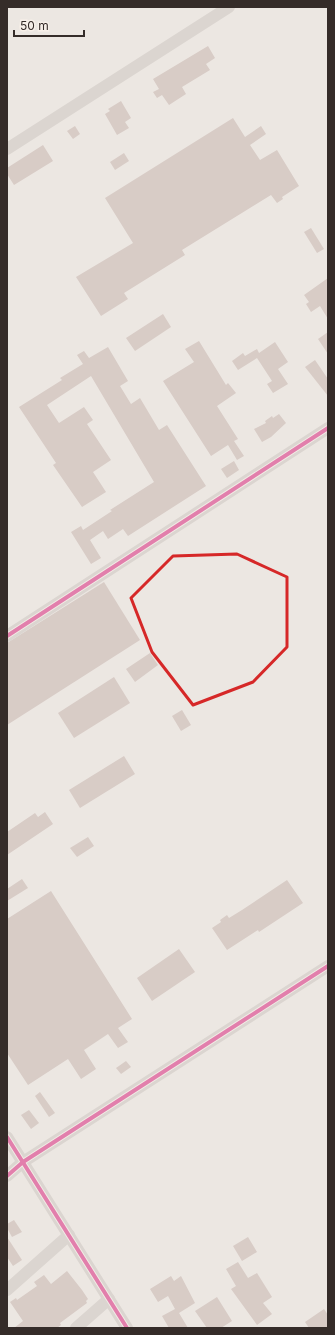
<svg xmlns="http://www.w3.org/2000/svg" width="335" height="1335" font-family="Inter,sans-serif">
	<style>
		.building { fill: #beaaa5 }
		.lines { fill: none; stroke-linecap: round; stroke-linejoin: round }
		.minor { stroke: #c5bfbb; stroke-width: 12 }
		.cycleway-casing { stroke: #f8f0e9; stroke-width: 6 }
		.cycleway { stroke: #d6006c; stroke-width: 4 }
		.marked { fill: none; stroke: #d62828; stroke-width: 3; stroke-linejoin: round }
	</style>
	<rect width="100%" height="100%" fill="#ece7e2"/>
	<g class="building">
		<polygon points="208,46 215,58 206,64 210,70 182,87 186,94 169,105 162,95 157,98 153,92 159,89 153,79"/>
		<polygon points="121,101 131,118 125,122 129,128 117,135 105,114 110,111 108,109"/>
		<polygon points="233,118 245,137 261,126 266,134 250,145 260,160 277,150 299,186 282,197 283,199 277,203 271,195 182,250 185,255 124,293 128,299 101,316 76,277 133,243 105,198"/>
		<polygon points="75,126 80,134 73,139 67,131"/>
		<polygon points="43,145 53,161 14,185 7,174 7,168"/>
		<polygon points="124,153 129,161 115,170 110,162"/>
		<polygon points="311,228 324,249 317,253 304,232"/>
		<polygon points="328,278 328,319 320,306 311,312 306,304 309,302 304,295"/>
		<polygon points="163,314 171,327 135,351 126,338"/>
		<polygon points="328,332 328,354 318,339"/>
		<polygon points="199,341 226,385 228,383 236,393 217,406 238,439 234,441 244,456 237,460 228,445 211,456 163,381 194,362 185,349"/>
		<polygon points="275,342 288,362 278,369 288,384 273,393 267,384 272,381 257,358 238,370 232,361 243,353 245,356 257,349 259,353"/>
		<polygon points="108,347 128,381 120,386 131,404 140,398 159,430 167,425 206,486 128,536 123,529 108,539 103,531 90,540 101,558 91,564 71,532 81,526 83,530 112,511 110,510 154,482 91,376 47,405 59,423 84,407 93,420 87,424 111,460 93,472 106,492 82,507 53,465 56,463 19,407 62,380 60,378 83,364 77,355 84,351 89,358"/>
		<polygon points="315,360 328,379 328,396 305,367"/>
		<polygon points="279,414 286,423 271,437 262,442 254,429 266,423 265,421 272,416 273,418"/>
		<polygon points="234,461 239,470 227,478 221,469"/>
		<polygon points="104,582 140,640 7,725 7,643"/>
		<polygon points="150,653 158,665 135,682 126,669"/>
		<polygon points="114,677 130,703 74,738 58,713"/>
		<polygon points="182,710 191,725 181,731 172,716"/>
		<polygon points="124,756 135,774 80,808 69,790"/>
		<polygon points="45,812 53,824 7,855 7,832 35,813 38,817"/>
		<polygon points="88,837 94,846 77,857 70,848"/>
		<polygon points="22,879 28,888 7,901 7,889"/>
		<polygon points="287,880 303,903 259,932 258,930 227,950 212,928 221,922 220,920 227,915 229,918 242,910"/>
		<polygon points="51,891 132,1019 118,1028 128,1042 118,1048 108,1034 84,1050 96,1069 81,1079 68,1059 28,1085 7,1053 7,919"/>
		<polygon points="179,949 195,972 152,1001 137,978"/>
		<polygon points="126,1061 131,1067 121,1074 116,1068"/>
		<polygon points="40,1092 55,1113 49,1117 35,1096"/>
		<polygon points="29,1110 39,1123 31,1129 21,1115"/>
		<polygon points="14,1220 22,1232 12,1237 7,1228 7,1224"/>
		<polygon points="7,1237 22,1260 13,1266 7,1257"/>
		<polygon points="248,1237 257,1252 242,1261 233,1246"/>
		<polygon points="238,1262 248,1278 257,1273 272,1297 263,1303 272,1314 257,1325 231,1289 236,1286 226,1269"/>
		<polygon points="67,1271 82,1290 88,1299 86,1301 87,1303 60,1323 61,1325 57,1328 14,1328 23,1321 10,1302 16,1298 17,1300 37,1286 34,1282 44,1275 51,1284"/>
		<polygon points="171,1276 174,1281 181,1276 195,1303 179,1313 188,1328 169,1328 162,1316 175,1309 168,1296 158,1302 150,1289"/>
		<polygon points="217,1297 232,1321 221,1328 207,1328 195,1311"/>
		<polygon points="324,1309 328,1315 328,1328 309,1328 305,1322"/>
	</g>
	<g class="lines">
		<g class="minor">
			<polyline points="7,149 229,7"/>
			<polyline points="7,636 328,428"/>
			<polyline points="7,1137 127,1328"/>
			<polyline points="7,1176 23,1162 328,966"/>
			<polyline points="7,1290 69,1235"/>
			<polyline points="76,1328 109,1299"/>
		</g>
		<defs>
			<g id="cycleway">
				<polyline points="7,636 328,428"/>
				<polyline points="7,1137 127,1328"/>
				<polyline points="7,1176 23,1162 328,966"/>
			</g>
		</defs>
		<use href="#cycleway" class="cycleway-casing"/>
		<use href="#cycleway" class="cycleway"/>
	</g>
	<path d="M0 0H335V1335H0ZM237,554L287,577V647L253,682L193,705L152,652L131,598L173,556Z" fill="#ece7e2" fill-opacity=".55" fill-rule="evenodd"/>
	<path class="marked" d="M237,554L287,577V647L253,682L193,705L152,652L131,598L173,556Z"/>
	<rect width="335" height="1335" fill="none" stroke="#352c29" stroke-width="16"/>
	<path d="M14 30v6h70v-6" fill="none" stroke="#352c29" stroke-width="2"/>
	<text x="20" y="30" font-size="12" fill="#352c29" stroke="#f8f0e9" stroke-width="3" paint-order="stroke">50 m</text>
</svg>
